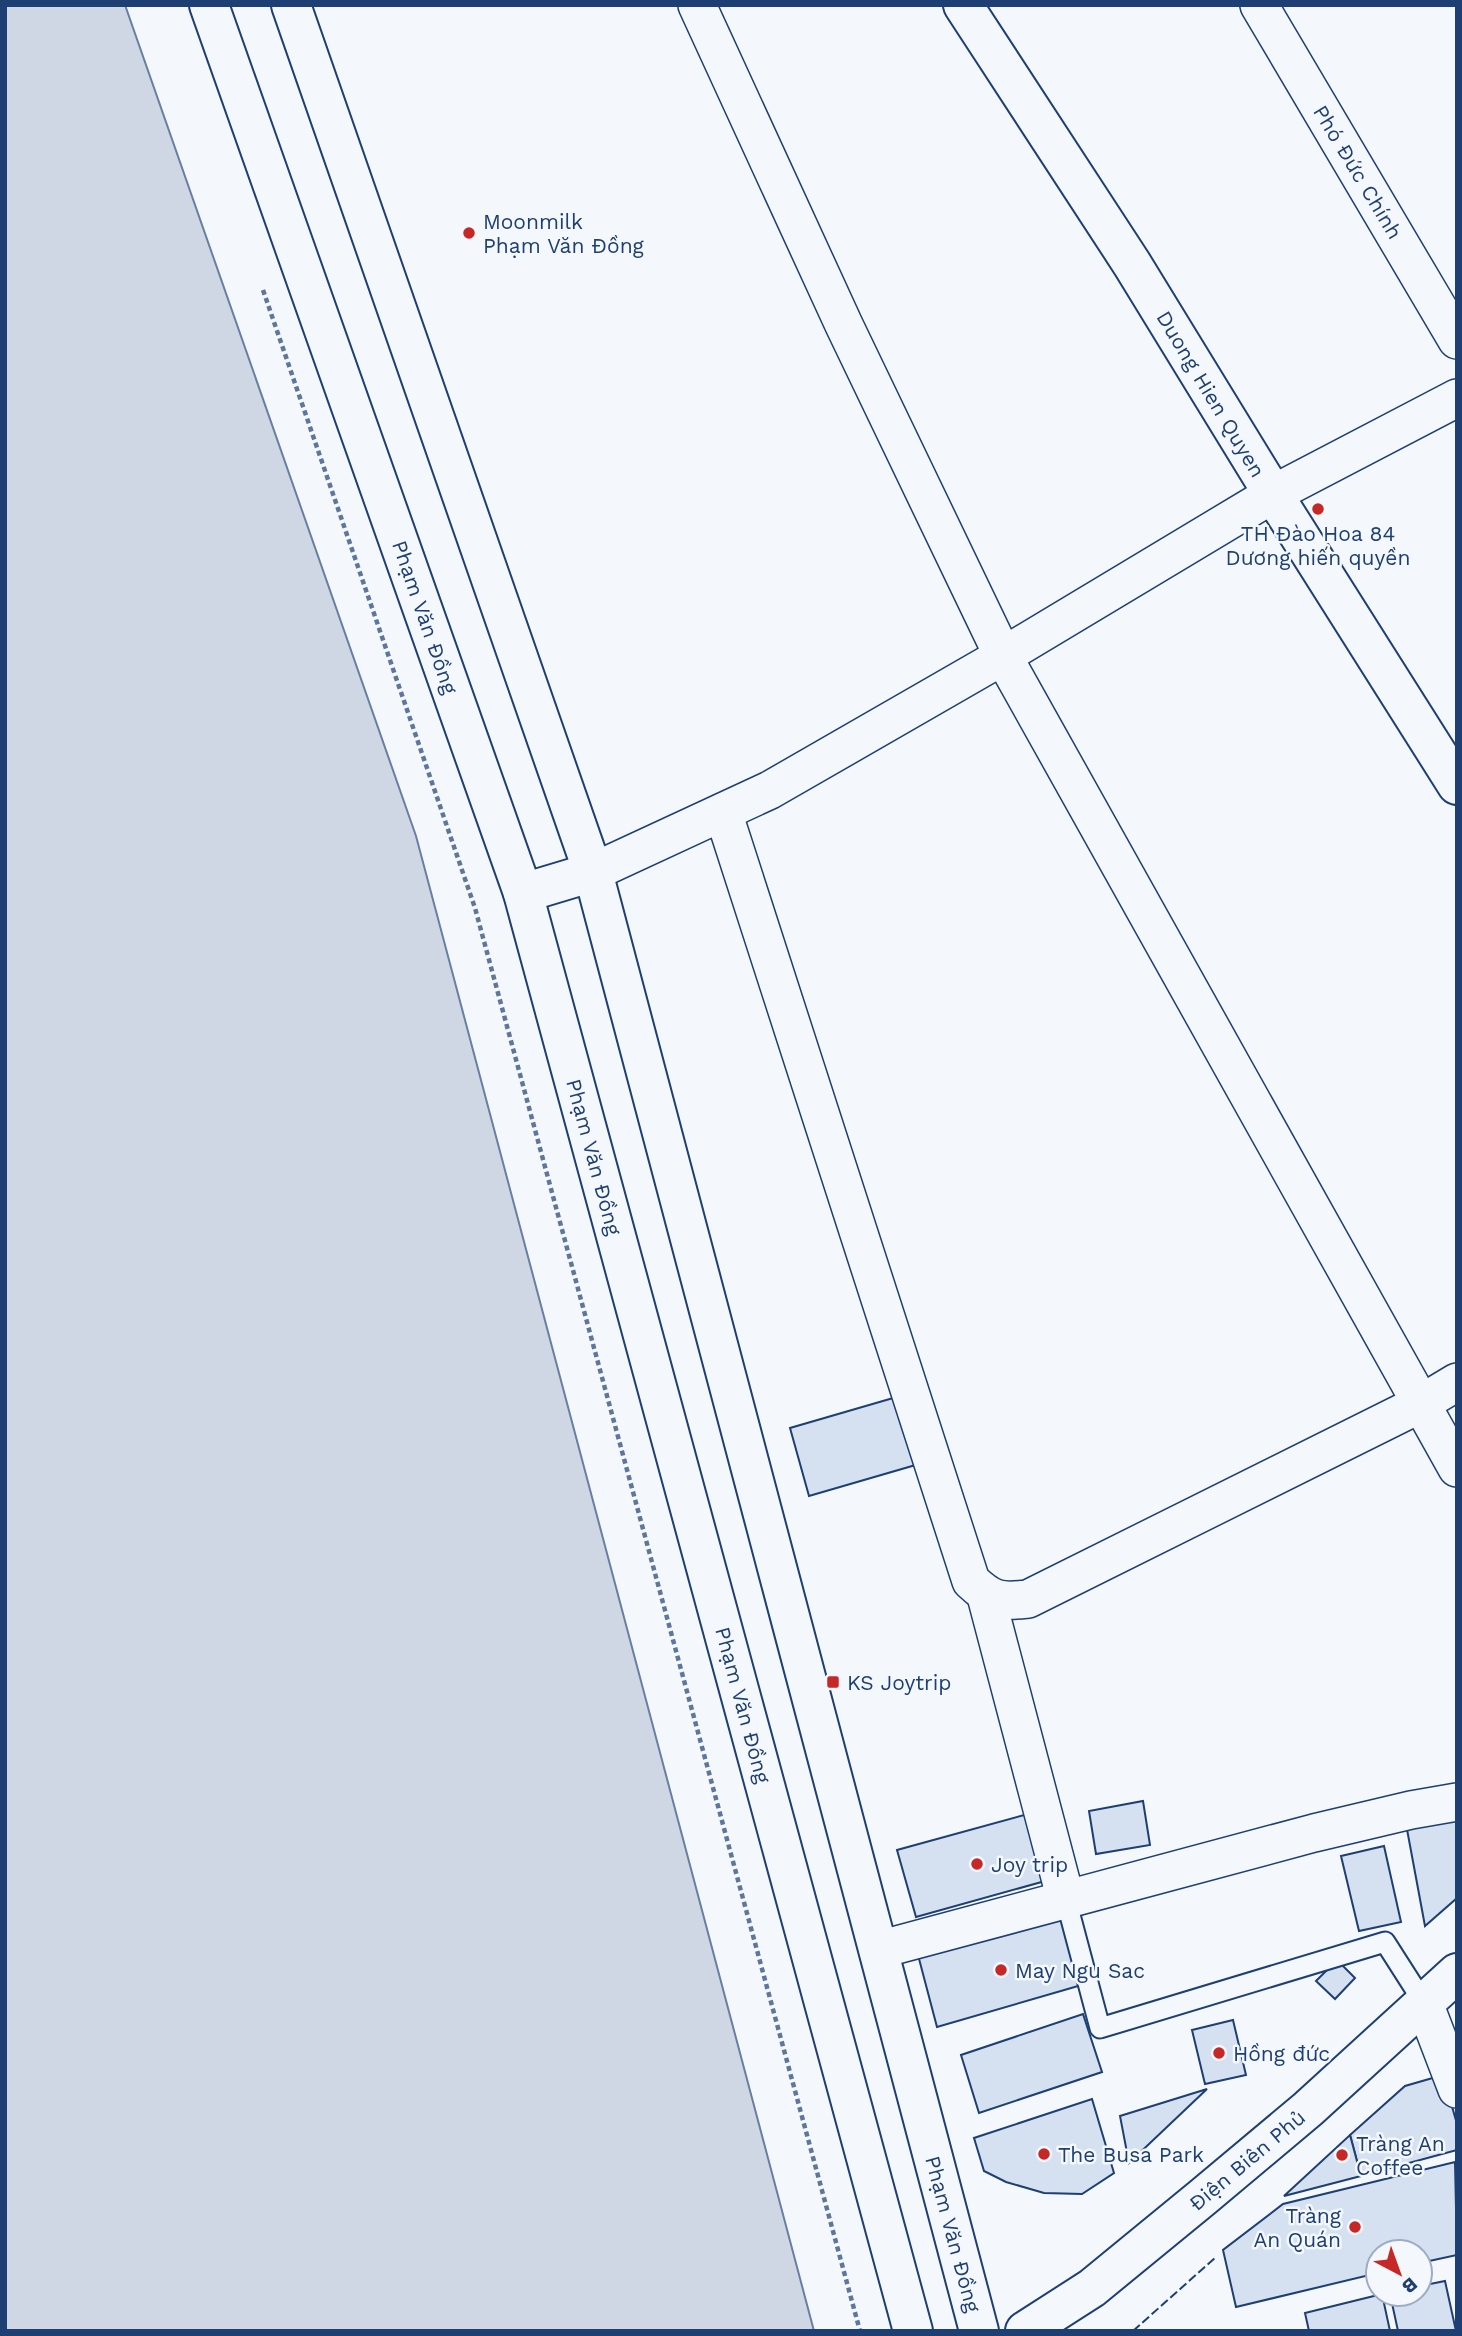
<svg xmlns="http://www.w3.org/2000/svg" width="1462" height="2336" font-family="'Work Sans',sans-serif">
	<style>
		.water { fill: #cfd7e4; stroke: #687fa3; stroke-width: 2 }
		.building { fill: #d5e0f0; stroke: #1d3f73; stroke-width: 2 }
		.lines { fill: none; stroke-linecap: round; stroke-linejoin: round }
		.lane-casing { stroke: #1d3f73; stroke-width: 23 }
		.street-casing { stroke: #1d3f73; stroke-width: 40 }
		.secondary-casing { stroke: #1d3f73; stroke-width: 42 }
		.primary-casing { stroke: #1d3f73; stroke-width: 42 }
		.path { stroke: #5e769c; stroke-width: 4.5; stroke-dasharray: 5 3.5; stroke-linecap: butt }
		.lane { stroke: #f4f7fb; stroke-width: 19 }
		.street { stroke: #f4f7fb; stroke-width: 37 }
		.secondary { stroke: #f4f7fb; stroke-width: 38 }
		.primary { stroke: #f4f7fb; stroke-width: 38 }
		.fence { stroke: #1d3f73; stroke-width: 2; stroke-dasharray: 9 3.5; stroke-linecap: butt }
		.poi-dot { fill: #c62828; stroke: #f4f7fb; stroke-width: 2.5 }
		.labels { text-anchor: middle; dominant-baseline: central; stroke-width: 5; stroke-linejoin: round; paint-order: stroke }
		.street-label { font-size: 21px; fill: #1d3f73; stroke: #f4f7fb }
		.poi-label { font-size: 21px; fill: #1d3f73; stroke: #f4f7fb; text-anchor: start }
	</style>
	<rect width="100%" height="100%" fill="#f4f7fb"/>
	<polygon class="water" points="5,5 125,5 416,836 814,2331 5,2331"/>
	<g class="building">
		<polygon points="900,1396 919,1464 809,1496 790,1428"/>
		<polygon points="1143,1801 1150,1845 1096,1854 1089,1811"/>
		<polygon points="1039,1811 1056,1878 916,1917 897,1850"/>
		<polygon points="1457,1812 1457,1898 1425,1926 1406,1824"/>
		<polygon points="1384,1846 1401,1922 1359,1931 1341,1856"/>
		<polygon points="1066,1913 1085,1984 937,2027 918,1955"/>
		<polygon points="1337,1960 1355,1978 1335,1999 1316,1981"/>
		<polygon points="1083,2014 1102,2072 979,2113 961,2055"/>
		<polygon points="1233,2020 1246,2075 1205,2084 1192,2030"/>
		<polygon points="1443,2075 1457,2124 1457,2150 1361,2176 1350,2135 1405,2086"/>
		<polygon points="1207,2089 1129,2163 1120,2116"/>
		<polygon points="1092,2099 1114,2173 1082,2194 1044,2193 1006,2182 984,2171 974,2138"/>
		<polygon points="1350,2135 1361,2176 1284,2196"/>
		<polygon points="1455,2162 1457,2255 1420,2263 1420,2252 1378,2252 1378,2273 1236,2307 1223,2250 1283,2204"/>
		<polygon points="1445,2281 1456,2331 1398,2331 1390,2294 1420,2294 1420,2286"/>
		<polygon points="1382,2294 1390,2331 1309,2331 1305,2313"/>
	</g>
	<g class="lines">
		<defs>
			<polyline id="lane" points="1066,1900 1100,2028 1385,1942 1424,2003"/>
			<g id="street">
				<polyline points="697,5 844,325 1003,656 1457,1468"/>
				<polyline points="1259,5 1457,340"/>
				<path d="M723,812L971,1581C992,1601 1000,1602 1028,1599L1422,1403L1457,1382"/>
				<polyline points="593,872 770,790 1003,656 1273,494 1457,398"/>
				<polyline points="986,1596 1066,1900"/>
				<polyline points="878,1950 1314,1833 1411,1810 1457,1802"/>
				<polyline points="1424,2003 1457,2089"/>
			</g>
			<g id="secondary">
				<polyline points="963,5 1132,264 1273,494 1457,785"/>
				<polyline points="1025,2331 1092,2288 1203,2197 1308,2109 1457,1973"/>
			</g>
			<g id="primary">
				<polyline points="209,5 523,893 913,2331"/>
				<polyline points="291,5 593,872 979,2331"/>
				<polyline points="523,893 593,872"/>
			</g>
		</defs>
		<use href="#lane" class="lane-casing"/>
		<use href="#street" class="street-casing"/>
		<use href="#secondary" class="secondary-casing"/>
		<use href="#primary" class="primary-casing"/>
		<polyline class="path" points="263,290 475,908 860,2331"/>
		<use href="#lane" class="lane"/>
		<use href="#street" class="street"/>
		<use href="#secondary" class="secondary"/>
		<use href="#primary" class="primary"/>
		<polyline class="fence" points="1133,2331 1216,2257"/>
	</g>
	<g class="poi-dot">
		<circle cx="469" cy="233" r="7"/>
		<circle cx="1318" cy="509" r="7"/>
		<rect x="826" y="1675" width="14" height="14" rx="3.5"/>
		<circle cx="977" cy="1864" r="7"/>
		<circle cx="1001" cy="1970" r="7"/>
		<circle cx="1219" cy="2053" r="7"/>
		<circle cx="1044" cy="2154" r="7"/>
		<circle cx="1342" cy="2155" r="7"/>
		<circle cx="1355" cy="2227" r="7"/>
	</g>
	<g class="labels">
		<g class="street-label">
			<text transform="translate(1358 172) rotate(59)">Phó Đức Chính</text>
			<text transform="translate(1211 394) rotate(59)">Duong Hien Quyen</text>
			<text transform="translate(425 617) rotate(71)">Phạm Văn Đồng</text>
			<text transform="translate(594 1157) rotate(75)">Phạm Văn Đồng</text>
			<text transform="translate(743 1705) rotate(75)">Phạm Văn Đồng</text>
			<text transform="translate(1247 2160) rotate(-40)">Điện Biên Phủ</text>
			<text transform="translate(953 2234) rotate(75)">Phạm Văn Đồng</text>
		</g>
		<g class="poi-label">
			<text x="483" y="221">Moonmilk<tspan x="483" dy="24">Phạm Văn Đồng</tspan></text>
			<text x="1318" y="533" text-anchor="middle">TH Đào Hoa 84<tspan x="1318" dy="24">Dương hiến quyền</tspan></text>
			<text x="847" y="1682">KS Joytrip</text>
			<text x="991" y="1864">Joy trip</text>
			<text x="1015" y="1970">May Ngu Sac</text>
			<text x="1233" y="2053">Hồng đức</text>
			<text x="1356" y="2143">Tràng An<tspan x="1356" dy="24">Coffee</tspan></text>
			<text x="1058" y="2154">The Busa Park</text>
			<text x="1341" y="2215" text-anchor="end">Tràng<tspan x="1341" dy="24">An Quán</tspan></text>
		</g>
	</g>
	<rect width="1462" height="2336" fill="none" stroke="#1d3f73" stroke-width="14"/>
	<g transform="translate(1399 2273) rotate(139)"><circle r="33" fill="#f4f7fb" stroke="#9eadc5" stroke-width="2"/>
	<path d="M0-5L12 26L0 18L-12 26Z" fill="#c62828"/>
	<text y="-10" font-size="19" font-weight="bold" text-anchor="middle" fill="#1d3f73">B</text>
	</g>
</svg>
